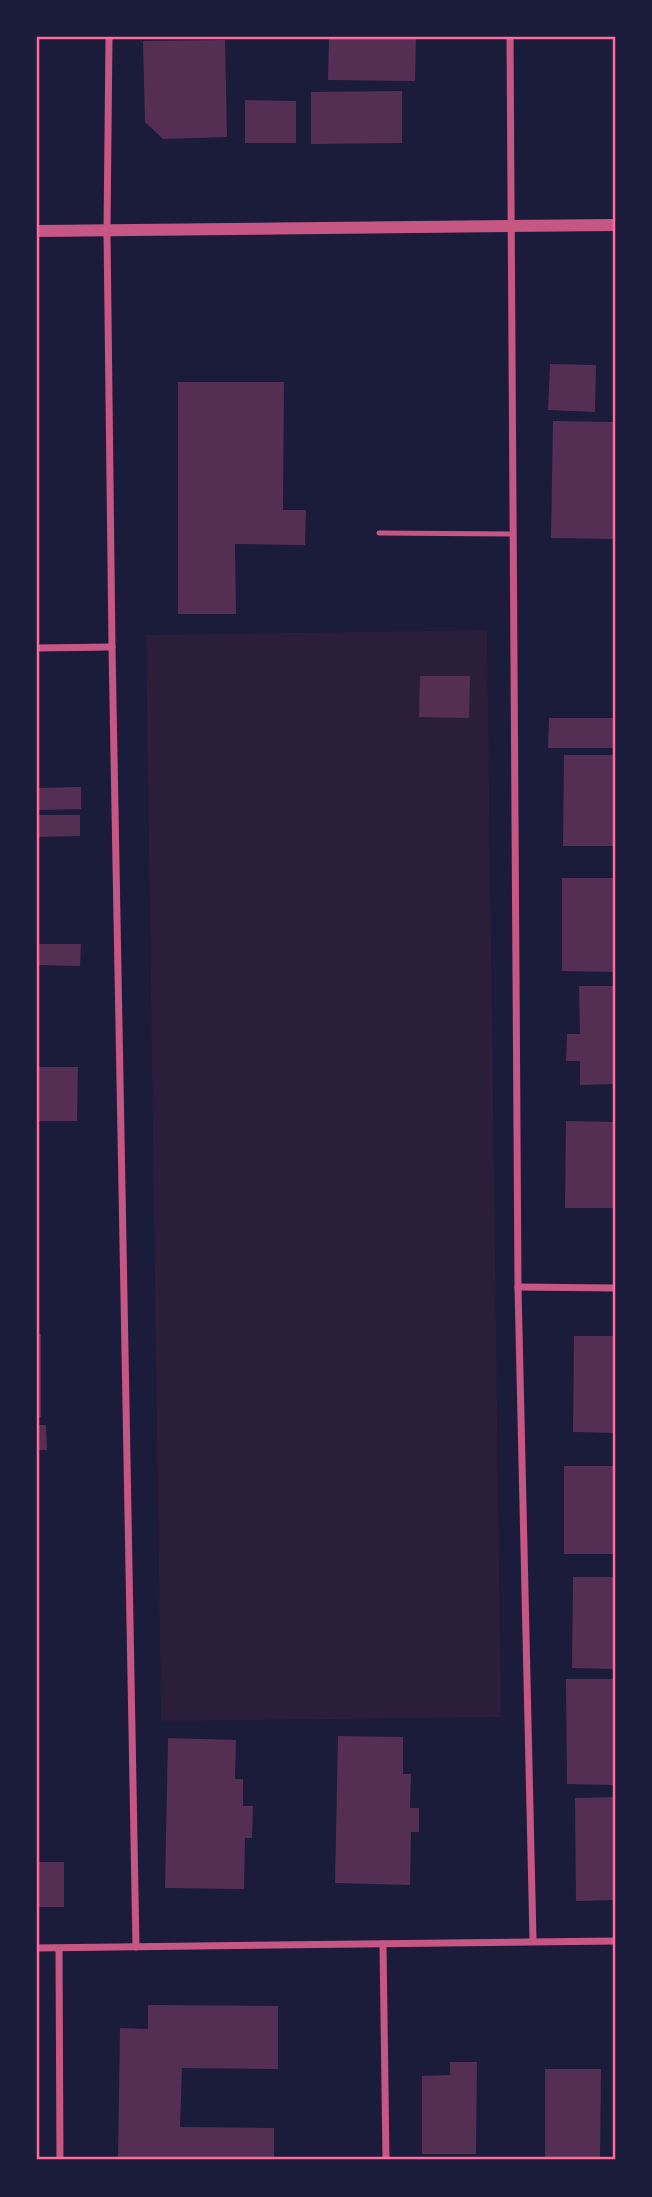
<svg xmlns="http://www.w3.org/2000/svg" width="652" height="2197" font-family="'PT Sans Narrow',sans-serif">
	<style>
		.green { fill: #2a1e3b }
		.building { fill: #542f53 }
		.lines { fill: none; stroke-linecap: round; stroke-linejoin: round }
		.service { stroke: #c65784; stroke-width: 5 }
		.minor { stroke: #c65784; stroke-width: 7 }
		.tertiary { stroke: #c65784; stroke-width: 12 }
		.neatline { fill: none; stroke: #ff6b9d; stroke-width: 2.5 }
	</style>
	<rect width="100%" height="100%" fill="#1b1b3a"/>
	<polygon class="green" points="487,630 501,1717 161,1721 146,635"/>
	<g class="building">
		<polygon points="329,37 416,37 415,81 328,80"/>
		<polygon points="225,40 227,137 163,139 145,122 143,41"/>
		<polygon points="402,91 402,143 311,144 311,92"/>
		<polygon points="245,100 296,101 296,143 245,143"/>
		<polygon points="550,364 596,365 595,412 548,410"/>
		<polygon points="178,382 284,382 283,510 306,510 305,545 235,544 236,614 178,614"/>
		<polygon points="553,421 615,422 615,539 551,538"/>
		<polygon points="420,676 470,676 469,718 419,717"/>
		<polygon points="549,718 615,718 615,748 548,748"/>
		<polygon points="564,755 615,755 615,846 563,846"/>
		<polygon points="81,787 81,809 37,810 37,788"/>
		<polygon points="37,815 80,815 80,836 37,837"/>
		<polygon points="562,878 615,878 615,972 562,971"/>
		<polygon points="37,944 81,944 80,966 37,965"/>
		<polygon points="579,986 615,986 615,1084 580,1085 580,1061 566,1061 567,1034 580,1034"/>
		<polygon points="37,1067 78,1067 77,1121 37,1121"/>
		<polygon points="566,1121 615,1122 615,1208 565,1208"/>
		<rect x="37" y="1334" width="4" height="83"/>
		<polygon points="574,1336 615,1336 615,1433 573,1432"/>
		<polygon points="37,1425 46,1425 47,1450 37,1450"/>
		<rect x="564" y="1466" width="51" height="88"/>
		<polygon points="573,1577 615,1577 615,1669 572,1668"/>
		<polygon points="566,1679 615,1679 615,1785 567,1784"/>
		<polygon points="338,1736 403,1737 403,1774 411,1774 410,1808 419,1808 419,1832 411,1832 410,1885 335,1883"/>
		<polygon points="168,1738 236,1740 235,1779 243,1779 243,1806 253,1806 252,1838 245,1838 244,1889 165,1888"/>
		<polygon points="615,1797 615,1900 576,1901 575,1798"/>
		<rect x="37" y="1862" width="27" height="45"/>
		<polygon points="148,2005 278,2006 278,2069 182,2068 180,2127 274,2128 274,2160 118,2160 120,2028 148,2029"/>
		<polygon points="450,2062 477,2062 476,2154 422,2154 422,2076 450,2075"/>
		<polygon points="545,2069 601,2069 600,2160 545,2159"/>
	</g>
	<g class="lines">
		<polyline class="service" points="379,533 513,534"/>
		<g class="minor">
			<polyline points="109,37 107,231 112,647 136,1947"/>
			<polyline points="510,37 518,1287 533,1940"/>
			<polyline points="37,648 112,647"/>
			<polyline points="518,1287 615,1288"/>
			<polyline points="383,1944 386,2160"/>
			<polyline points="37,1948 615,1941"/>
			<polyline points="59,1948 60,2160"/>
		</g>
		<polyline class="tertiary" points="37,231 615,225"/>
	</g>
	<rect width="652" height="2197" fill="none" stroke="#1b1b3a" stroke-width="77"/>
	<rect x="38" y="38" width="576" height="2120" class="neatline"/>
</svg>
